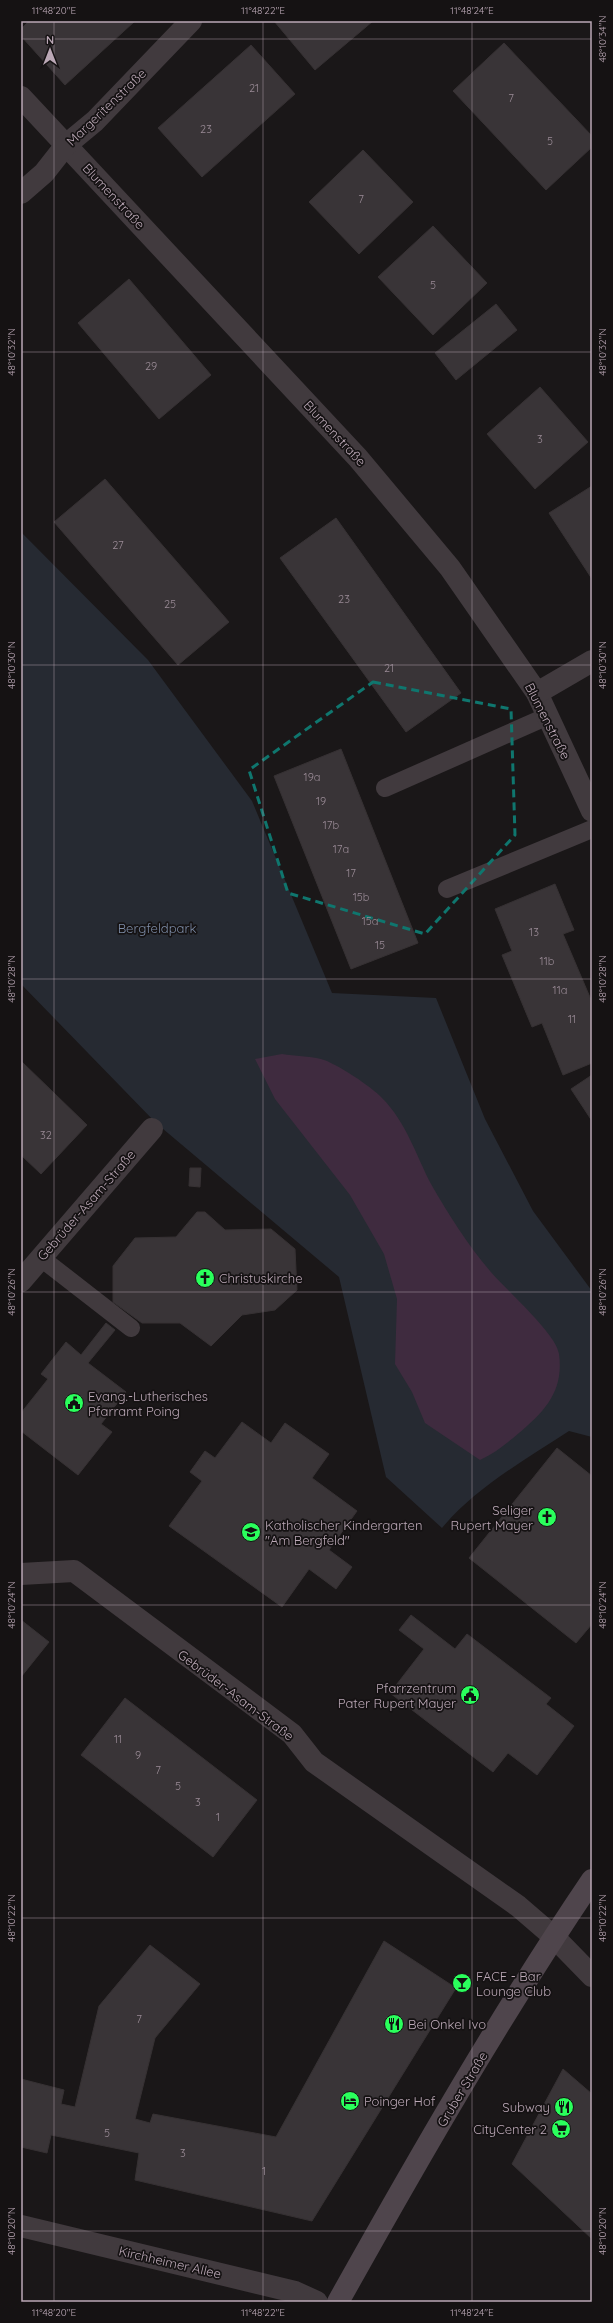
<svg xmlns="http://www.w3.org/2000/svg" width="613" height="2323" font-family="Quicksand,sans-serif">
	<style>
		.green { fill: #262a32 }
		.water { fill: #3f2b3f }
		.building { fill: #393437; stroke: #363133 }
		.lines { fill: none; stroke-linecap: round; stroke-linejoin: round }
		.lane { stroke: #413a3e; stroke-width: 18 }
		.street { stroke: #413a3e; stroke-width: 22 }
		.secondary { stroke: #4f454c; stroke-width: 22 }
		.marked { fill: none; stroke: #0f766e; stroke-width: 3; stroke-dasharray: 8 5; stroke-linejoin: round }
		.ticks { fill: none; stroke: #bba8b6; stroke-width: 1; stroke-opacity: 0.45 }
		.labels { text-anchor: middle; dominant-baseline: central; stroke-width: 3.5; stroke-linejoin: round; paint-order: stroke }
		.number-label { font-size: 11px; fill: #9a8b96 }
		.street-label { font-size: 13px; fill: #bba8b6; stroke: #151213 }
		.park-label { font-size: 13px; fill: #7d8da8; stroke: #151213 }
		.poi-label { font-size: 13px; fill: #bba8b6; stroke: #151213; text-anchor: start }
		.neatline { fill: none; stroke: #bba8b6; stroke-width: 1.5 }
		.ticks-label { font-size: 10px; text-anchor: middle; fill: #bba8b6 }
	</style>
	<rect width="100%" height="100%" fill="#1a1718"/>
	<path class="green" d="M21,532L148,660L252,801L332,993L436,998L485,1119L533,1211L592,1291V1437L569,1431C525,1460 476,1487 442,1528L386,1477L339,1277L156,1123L21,984Z"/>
	<path class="water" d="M282,1054C295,1056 309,1056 321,1059C336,1063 372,1087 382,1098C406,1122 416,1155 431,1184C448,1214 468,1245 490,1271C505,1289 557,1334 559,1354C564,1391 545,1411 519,1433C506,1444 495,1453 480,1460L425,1423L412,1392L395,1364L397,1299L384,1254L350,1195L275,1099L255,1059Z"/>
	<g class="building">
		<polygon points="29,21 135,21 65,85 21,36 21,29"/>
		<polygon points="274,21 373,21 315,70"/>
		<polygon points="504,43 592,136 592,147 546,190 453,91"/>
		<polygon points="251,45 295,94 202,177 158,128"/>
		<polygon points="363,150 413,202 359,254 309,202"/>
		<polygon points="433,226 487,283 433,335 378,277"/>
		<polygon points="129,279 211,375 159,419 78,323"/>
		<polygon points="496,304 517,330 456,380 435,353"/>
		<polygon points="540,387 588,442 535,489 487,434"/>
		<polygon points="105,479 229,622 178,665 54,522"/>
		<polygon points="592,486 592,579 549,513"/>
		<polygon points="336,518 461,693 406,732 280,558"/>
		<polygon points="341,749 418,943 351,969 274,776"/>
		<polygon points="555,884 574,930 563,934 592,1002 592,1063 563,1075 542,1023 532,1027 502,955 512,951 495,909"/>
		<polygon points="21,1061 87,1125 41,1174 21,1155"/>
		<polygon points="592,1075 592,1121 571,1089"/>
		<polygon points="190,1168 201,1168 200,1187 189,1186"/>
		<polygon points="197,1212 205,1212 225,1230 271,1229 295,1249 297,1290 275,1310 242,1315 211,1346 180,1323 142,1323 113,1302 113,1266 135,1238 176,1237"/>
		<polygon points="106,1323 115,1330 88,1363 126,1392 101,1424 112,1432 78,1475 21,1431 21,1413 48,1379 41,1374 66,1342 81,1355"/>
		<polygon points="242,1422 271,1443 285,1423 329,1454 312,1478 357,1511 329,1550 352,1567 336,1589 309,1569 282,1607 169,1526 202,1481 190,1472 205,1451 215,1458"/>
		<polygon points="557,1448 592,1476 592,1624 576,1643 469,1558"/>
		<polygon points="411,1615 455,1649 467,1634 551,1698 546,1704 574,1726 537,1775 508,1753 493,1772 390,1693 424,1649 399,1630"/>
		<polygon points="21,1620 49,1642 21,1677"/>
		<polygon points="125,1698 257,1800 213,1857 81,1755"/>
		<polygon points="384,1941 456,1988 312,2221 135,2180 139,2153 51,2135 47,2153 21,2147 21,2079 64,2090 61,2104 75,2107 99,2006 150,1945 200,1984 155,2038 135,2119 150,2123 153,2114 276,2137"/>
		<polygon points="563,2069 592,2094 592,2239 512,2164"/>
	</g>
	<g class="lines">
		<g class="lane">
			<polyline points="385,788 548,716"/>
			<polyline points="447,889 592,829"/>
			<polyline points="41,1258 131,1328"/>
		</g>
		<g class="street">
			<polyline points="21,97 358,458 450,568 537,693 592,811"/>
			<polyline points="21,193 44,173 66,145 95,121 191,21"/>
			<polyline points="537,693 592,661"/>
			<polyline points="21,1281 152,1129"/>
			<polyline points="21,1574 74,1571 292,1734 314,1762 518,1906 554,1937 592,1976"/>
			<polyline points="21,2226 295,2292 317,2302"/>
		</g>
		<path class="secondary" d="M338,2302C418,2159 500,2016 592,1880"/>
	</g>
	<path class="marked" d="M373,682L511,709L515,835L425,934L288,893L249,770Z"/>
	<path class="ticks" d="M54,21V2302M263,21V2302M472,21V2302M21,39H592M21,352H592M21,665H592M21,979H592M21,1292H592M21,1605H592M21,1918H592M21,2231H592"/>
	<defs>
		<symbol id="church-disc" viewBox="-11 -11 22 22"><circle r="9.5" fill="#2aff5c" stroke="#151213"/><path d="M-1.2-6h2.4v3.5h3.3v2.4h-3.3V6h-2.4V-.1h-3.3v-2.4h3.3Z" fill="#111"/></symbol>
		<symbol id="civic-disc" viewBox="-11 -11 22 22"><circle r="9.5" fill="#2aff5c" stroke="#151213"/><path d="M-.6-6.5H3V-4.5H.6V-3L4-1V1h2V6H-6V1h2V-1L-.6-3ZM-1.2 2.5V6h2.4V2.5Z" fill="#111"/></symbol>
		<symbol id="school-disc" viewBox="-11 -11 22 22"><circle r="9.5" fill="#2aff5c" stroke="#151213"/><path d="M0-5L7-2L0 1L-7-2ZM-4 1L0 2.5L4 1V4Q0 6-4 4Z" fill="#111"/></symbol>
		<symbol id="bar-disc" viewBox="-11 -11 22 22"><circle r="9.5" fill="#2aff5c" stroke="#151213"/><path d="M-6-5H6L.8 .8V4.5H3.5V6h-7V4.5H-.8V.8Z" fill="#111"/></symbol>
		<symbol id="restaurant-disc" viewBox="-11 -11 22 22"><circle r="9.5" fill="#2aff5c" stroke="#151213"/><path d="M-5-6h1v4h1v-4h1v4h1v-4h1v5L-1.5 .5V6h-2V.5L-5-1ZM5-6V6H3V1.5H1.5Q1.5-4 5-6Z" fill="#111"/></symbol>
		<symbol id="hotel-disc" viewBox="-11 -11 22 22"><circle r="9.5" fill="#2aff5c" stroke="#151213"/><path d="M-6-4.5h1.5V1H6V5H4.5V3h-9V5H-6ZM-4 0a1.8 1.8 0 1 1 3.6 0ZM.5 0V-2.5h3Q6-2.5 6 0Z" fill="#111"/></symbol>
		<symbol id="supermarket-disc" viewBox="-11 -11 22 22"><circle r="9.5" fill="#2aff5c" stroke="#151213"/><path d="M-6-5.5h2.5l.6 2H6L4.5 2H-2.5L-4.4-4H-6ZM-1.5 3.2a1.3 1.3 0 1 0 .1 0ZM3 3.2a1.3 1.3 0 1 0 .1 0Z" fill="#111"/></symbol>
	</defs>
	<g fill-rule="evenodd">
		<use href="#church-disc" x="194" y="1267" width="22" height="22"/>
		<use href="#civic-disc" x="63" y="1392" width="22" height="22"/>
		<use href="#church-disc" x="536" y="1506" width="22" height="22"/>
		<use href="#school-disc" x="240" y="1521" width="22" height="22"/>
		<use href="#civic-disc" x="459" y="1684" width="22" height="22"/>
		<use href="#bar-disc" x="451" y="1972" width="22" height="22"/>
		<use href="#restaurant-disc" x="383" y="2013" width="22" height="22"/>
		<use href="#hotel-disc" x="339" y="2090" width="22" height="22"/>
		<use href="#restaurant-disc" x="553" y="2096" width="22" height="22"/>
		<use href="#supermarket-disc" x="550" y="2118" width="22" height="22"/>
	</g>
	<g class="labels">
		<g class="number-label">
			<text x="254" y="88">21</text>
			<text x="511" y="98">7</text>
			<text x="206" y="129">23</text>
			<text x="550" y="141">5</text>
			<text x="361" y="199">7</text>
			<text x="433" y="285">5</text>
			<text x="151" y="366">29</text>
			<text x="540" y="439">3</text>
			<text x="118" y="545">27</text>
			<text x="344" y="599">23</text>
			<text x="170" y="604">25</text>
			<text x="389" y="668">21</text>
			<text x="312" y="777">19a</text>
			<text x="321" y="801">19</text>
			<text x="331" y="825">17b</text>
			<text x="341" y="849">17a</text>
			<text x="351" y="873">17</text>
			<text x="361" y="897">15b</text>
			<text x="370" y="921">15a</text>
			<text x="534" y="932">13</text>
			<text x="380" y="945">15</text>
			<text x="547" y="961">11b</text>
			<text x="560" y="990">11a</text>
			<text x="572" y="1019">11</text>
			<text x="46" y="1135">32</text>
			<text x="118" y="1739">11</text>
			<text x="138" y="1755">9</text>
			<text x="158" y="1770">7</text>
			<text x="178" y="1786">5</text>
			<text x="198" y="1802">3</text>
			<text x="218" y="1817">1</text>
			<text x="139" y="2019">7</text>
			<text x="107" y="2133">5</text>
			<text x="183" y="2153">3</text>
			<text x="264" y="2171">1</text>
		</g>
		<g class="street-label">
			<text transform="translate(106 107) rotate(-44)">Margeritenstraße</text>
			<text transform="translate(114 196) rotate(47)">Blumenstraße</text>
			<text transform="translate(335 433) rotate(47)">Blumenstraße</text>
			<text transform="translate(548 721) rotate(63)">Blumenstraße</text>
			<text transform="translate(86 1205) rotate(-49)">Gebrüder-Asam-Straße</text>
			<text transform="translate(236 1695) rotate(37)">Gebrüder-Asam-Straße</text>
			<text transform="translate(462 2089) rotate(-59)">Gruber Straße</text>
			<text transform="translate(170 2262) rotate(13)">Kirchheimer Allee</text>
		</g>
		<g class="park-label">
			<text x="157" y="928">Bergfeldpark</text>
		</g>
		<g class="poi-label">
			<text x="219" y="1278">Christuskirche</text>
			<text x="88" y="1396">Evang.-Lutherisches<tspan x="88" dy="15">Pfarramt Poing</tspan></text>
			<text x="533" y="1510" text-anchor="end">Seliger<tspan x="533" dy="15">Rupert Mayer</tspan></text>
			<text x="265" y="1525">Katholischer Kindergarten<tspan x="265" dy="15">"Am Bergfeld"</tspan></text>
			<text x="456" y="1688" text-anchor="end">Pfarrzentrum<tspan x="456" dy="15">Pater Rupert Mayer</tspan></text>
			<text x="476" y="1976">FACE - Bar<tspan x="476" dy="15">Lounge Club</tspan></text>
			<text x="408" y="2024">Bei Onkel Ivo</text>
			<text x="364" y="2101">Poinger Hof</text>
			<text x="550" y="2107" text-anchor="end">Subway</text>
			<text x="547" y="2129" text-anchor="end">CityCenter 2</text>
		</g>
	</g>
	<rect width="613" height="2323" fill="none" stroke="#151213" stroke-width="44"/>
	<g transform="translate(50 50)" stroke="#151213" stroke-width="3" paint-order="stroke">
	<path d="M0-3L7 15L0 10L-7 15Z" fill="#bba8b6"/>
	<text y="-6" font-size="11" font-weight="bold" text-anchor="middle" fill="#bba8b6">N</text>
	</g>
	<rect x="22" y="22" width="569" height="2279" class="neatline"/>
	<g class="ticks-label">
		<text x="54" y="14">11°48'20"E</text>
		<text x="263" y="14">11°48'22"E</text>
		<text x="472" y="14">11°48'24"E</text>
		<text transform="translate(602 39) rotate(-90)" y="4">48°10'34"N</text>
		<text transform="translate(11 352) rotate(-90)" y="4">48°10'32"N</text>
		<text transform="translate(602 352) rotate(-90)" y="4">48°10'32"N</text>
		<text transform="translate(11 665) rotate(-90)" y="4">48°10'30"N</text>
		<text transform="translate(602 665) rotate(-90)" y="4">48°10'30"N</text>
		<text transform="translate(11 979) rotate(-90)" y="4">48°10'28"N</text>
		<text transform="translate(602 979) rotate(-90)" y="4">48°10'28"N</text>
		<text transform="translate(11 1292) rotate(-90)" y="4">48°10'26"N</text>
		<text transform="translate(602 1292) rotate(-90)" y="4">48°10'26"N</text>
		<text transform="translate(11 1605) rotate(-90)" y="4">48°10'24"N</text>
		<text transform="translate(602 1605) rotate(-90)" y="4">48°10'24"N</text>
		<text transform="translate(11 1918) rotate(-90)" y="4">48°10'22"N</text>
		<text transform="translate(602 1918) rotate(-90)" y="4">48°10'22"N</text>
		<text transform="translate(11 2231) rotate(-90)" y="4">48°10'20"N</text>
		<text transform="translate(602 2231) rotate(-90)" y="4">48°10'20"N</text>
		<text x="54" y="2316">11°48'20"E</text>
		<text x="263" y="2316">11°48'22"E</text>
		<text x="472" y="2316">11°48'24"E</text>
	</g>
</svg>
